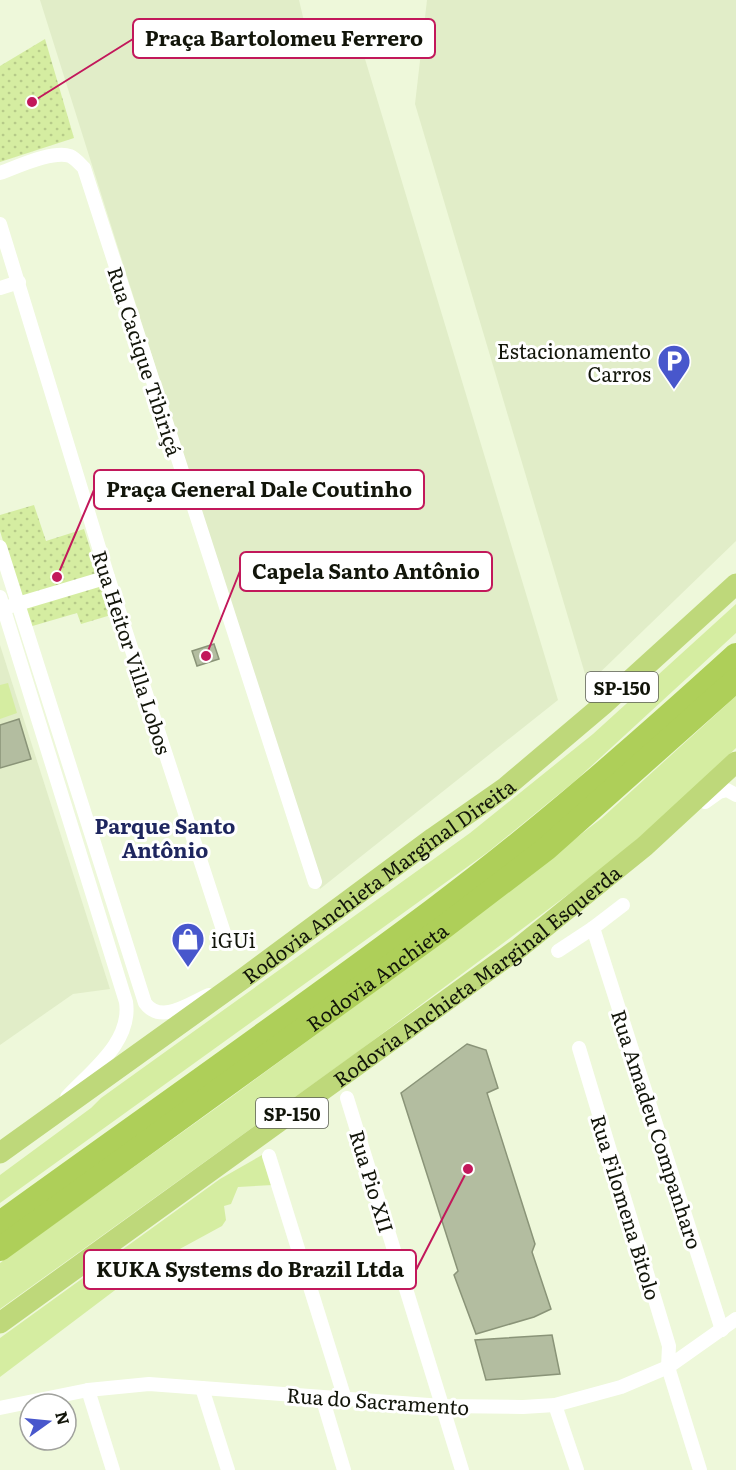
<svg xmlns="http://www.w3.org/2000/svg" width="736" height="1470" font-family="Literata,serif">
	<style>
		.built { fill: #e1edc8 }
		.grass { fill: #d5eda1 }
		.park { fill: url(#park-dots) }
		.building { fill: #b3bda0; stroke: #8a9478; stroke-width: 1.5 }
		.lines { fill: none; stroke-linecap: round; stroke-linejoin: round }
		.minor { stroke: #fff; stroke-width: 14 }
		.trunk { stroke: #bed87a; stroke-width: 21 }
		.motorway { stroke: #aecf59; stroke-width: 24 }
		.labels { text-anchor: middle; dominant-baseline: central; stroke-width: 6; stroke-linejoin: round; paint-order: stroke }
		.shield { fill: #fff; stroke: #595b54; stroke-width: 1.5 }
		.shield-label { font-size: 18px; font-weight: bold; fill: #12150a }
		.poi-label { font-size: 20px; fill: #12150a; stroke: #fff; text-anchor: end }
		.street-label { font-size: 20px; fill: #12150a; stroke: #fff }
		.neighbourhood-label { font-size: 21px; font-weight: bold; fill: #1e265e; stroke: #fff }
		.leader { fill: none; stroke: #c2185b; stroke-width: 2 }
		.callout-dot { fill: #c2185b; stroke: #fff; stroke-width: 2 }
		.callout { fill: #fff; stroke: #c2185b; stroke-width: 2 }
		.callout-label { font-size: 21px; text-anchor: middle; font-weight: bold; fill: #12150a }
	</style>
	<defs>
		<pattern id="park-dots" width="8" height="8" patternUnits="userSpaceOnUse" patternTransform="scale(1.5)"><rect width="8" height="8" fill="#d5eda1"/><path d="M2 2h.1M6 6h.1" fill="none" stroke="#b6ca89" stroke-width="1.8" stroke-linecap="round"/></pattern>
	</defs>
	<rect width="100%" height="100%" fill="#eef8da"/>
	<g class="built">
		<polygon points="40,0 299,0 307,34 359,39 558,700 320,889"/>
		<polygon points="427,0 736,0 736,541 588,684 415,104"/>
		<polygon points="0,645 110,989 73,994 0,1045"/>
	</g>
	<g class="grass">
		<polygon points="736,604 736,633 575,781 488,852 0,1203 0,1175 91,1108 101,1098 470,833 593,734"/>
		<polygon points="8,683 17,713 0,719 0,685"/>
		<polygon points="736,696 736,748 670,811 606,866 359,1051 0,1309 0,1263 223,1103 415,962 602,818"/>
		<polygon points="262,1155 273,1185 238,1187 231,1204 224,1206 226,1220 222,1226 143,1269 0,1377 0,1338 220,1179"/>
	</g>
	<g class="park">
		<polygon points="45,39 74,138 0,162 0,66"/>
		<polygon points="34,505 46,541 84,529 111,615 81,624 77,613 29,627 0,531 0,515"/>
	</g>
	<g class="building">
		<polygon points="214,644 219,659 197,666 192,651"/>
		<polygon points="19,719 31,759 0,768 0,725"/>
		<polygon points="467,1044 486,1050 498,1088 487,1093 535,1244 532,1252 551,1309 534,1317 476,1334 454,1275 458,1271 401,1093"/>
		<polygon points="552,1335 560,1374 486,1380 475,1340"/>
	</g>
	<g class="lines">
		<g class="minor">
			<path d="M0,173C17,167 53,150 70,156C75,158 80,164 84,168L315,882"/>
			<polyline points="0,224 108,577 227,942"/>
			<polyline points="0,288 19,282"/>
			<path d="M0,547L145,1003C161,1025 190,1003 209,995"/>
			<path d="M0,597L126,1002C132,1042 91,1071 67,1097"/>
			<polyline points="11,606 108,577"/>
			<polyline points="705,802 719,792 727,790 736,795"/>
			<polyline points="593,928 722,1330"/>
			<polyline points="558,951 593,928 623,905"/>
			<polyline points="579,1048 669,1346 668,1367 700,1470"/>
			<polyline points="347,1098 462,1470"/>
			<polyline points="269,1156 345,1399"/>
			<polyline points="202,1388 228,1470"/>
			<polyline points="88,1390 113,1470"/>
			<polyline points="322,1397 344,1470"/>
			<polyline points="555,1405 577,1470"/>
			<polyline points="0,1408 88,1390 149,1384 442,1406 523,1407 555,1405 621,1387 668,1367 736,1319"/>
		</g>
		<g class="trunk">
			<path id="s1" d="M0,1153L244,978L433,838L506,787L604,704L736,584"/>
			<path id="s2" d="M0,1323L519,948L645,846L736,762"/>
		</g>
		<g class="motorway">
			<path d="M0,1223C144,1119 290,1017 432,911C538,832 638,744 736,655"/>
			<path id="s3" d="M0,1249L440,930L546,849L736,680"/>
		</g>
	</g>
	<defs>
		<symbol id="parking-pin" viewBox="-11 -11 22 30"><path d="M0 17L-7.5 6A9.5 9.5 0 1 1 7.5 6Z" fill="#4857cc" stroke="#fff"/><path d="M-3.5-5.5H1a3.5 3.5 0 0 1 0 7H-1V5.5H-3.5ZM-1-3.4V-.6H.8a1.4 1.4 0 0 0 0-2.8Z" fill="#fff"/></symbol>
		<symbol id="shop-pin" viewBox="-11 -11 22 30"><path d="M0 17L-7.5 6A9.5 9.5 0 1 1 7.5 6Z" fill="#4857cc" stroke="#fff"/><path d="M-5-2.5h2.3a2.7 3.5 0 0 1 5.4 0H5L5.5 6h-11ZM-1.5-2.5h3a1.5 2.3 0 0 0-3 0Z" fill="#fff"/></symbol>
	</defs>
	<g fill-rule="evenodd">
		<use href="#parking-pin" x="655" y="342" width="38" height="52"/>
		<use href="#shop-pin" x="169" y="920" width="38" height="52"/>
	</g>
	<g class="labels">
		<g class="shield">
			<rect x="586" y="672" width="72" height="30" rx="4.5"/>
			<rect x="256" y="1098" width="72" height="30" rx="4.5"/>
		</g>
		<g class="shield-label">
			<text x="622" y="687">SP-150</text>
			<text x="292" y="1113">SP-150</text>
		</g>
		<g class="poi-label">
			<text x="651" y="350">Estacionamento<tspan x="651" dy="23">Carros</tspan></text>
			<text x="211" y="939" text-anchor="start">iGUi</text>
		</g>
		<g class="street-label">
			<text transform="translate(146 361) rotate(72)">Rua Cacique Tibiriçá</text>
			<text transform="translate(133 652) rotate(72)">Rua Heitor Villa Lobos</text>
			<text stroke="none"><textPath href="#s1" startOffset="466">Rodovia Anchieta Marginal Direita</textPath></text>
			<text stroke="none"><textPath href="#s2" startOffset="590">Rodovia Anchieta Marginal Esquerda</textPath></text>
			<text stroke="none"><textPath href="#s3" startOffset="465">Rodovia Anchieta</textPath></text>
			<text transform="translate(658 1129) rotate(72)">Rua Amadeu Companharo</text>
			<text transform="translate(373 1181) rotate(73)">Rua Pio XII</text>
			<text transform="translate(627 1207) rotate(73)">Rua Filomena Bitolo</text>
			<text transform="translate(378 1400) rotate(4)">Rua do Sacramento</text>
		</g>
		<g class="neighbourhood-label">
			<text x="165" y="824">Parque Santo<tspan x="165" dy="24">Antônio</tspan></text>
		</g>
	</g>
	<path class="leader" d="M32 102L133 39M57 577L94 490M206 656L240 571M468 1169L416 1270"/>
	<g class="callout-dot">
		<circle cx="32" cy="102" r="6"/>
		<circle cx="57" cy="577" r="6"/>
		<circle cx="206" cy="656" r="6"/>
		<circle cx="468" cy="1169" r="6"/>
	</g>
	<g class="callout">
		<rect x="133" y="19" width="302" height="39" rx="6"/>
		<rect x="94" y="470" width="330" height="39" rx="6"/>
		<rect x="240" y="552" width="252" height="39" rx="6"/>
		<rect x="84" y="1250" width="332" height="39" rx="6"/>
	</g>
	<g class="callout-label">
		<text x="284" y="46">Praça Bartolomeu Ferrero</text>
		<text x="259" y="497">Praça General Dale Coutinho</text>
		<text x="366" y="579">Capela Santo Antônio</text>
		<text x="250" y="1277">KUKA Systems do Brazil Ltda</text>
	</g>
	<g transform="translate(48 1422) rotate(75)"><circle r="28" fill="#ffffff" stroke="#a0a19d" stroke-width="1.5"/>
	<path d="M0-4.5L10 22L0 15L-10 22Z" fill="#4857cc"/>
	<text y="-9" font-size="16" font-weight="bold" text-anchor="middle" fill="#12150a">N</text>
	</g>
</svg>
